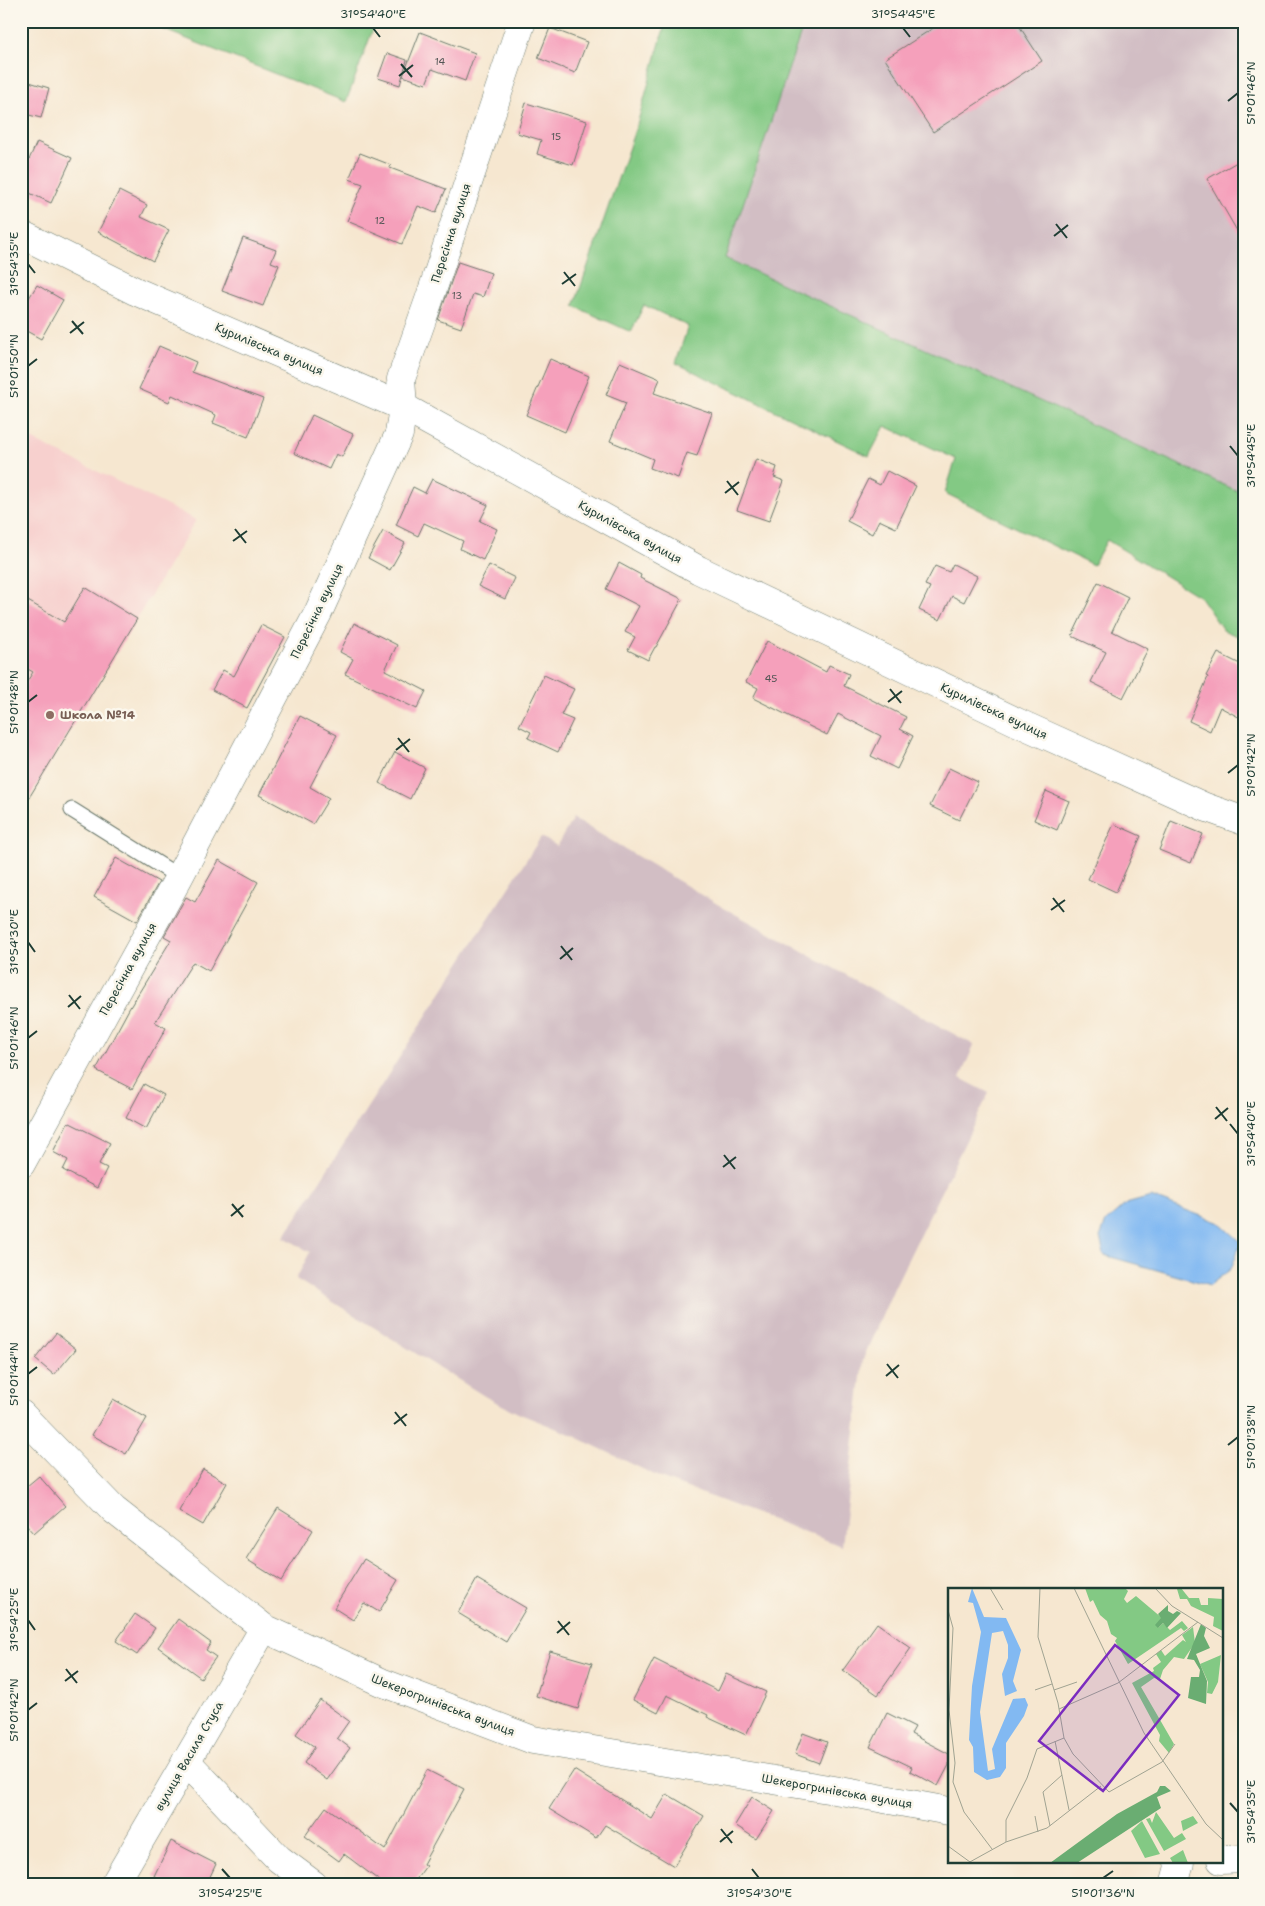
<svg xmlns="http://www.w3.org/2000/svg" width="1265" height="1906" font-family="'Shantell Sans',sans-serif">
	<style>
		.built { fill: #f7d0ce }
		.industrial { fill: #d2bec4 }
		.green { fill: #83c984; stroke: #51835c }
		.water { fill: #82b9f2; stroke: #507b93 }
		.building { fill: #f5a0bb }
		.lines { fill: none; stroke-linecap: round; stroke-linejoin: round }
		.lane-casing { stroke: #6a786b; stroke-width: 17 }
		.street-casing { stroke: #6a786b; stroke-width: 29 }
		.secondary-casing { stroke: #6a786b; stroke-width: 29 }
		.lane { stroke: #fff; stroke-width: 15 }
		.street { stroke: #fff; stroke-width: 28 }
		.secondary { stroke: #fff; stroke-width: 28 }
		.ticks { fill: none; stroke: #1f3d34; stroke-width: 2 }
		.education-dot { fill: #8d6e63; stroke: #fbf7ec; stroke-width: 2 }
		.labels { text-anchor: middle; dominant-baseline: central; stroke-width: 5; stroke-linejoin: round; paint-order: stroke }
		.number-label { font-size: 10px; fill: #545656 }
		.street-label { font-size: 12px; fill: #1f3d34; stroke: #fbf7ec }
		.education-label { font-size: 12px; font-weight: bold; fill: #785e54; stroke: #fbf7ec; text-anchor: start }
		.inset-road { fill: none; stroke: #a0a392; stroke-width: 1 }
		.view { fill: #7b2cbf; fill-opacity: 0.15; stroke: #7b2cbf; stroke-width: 2.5 }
		.inset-edge { fill: none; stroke: #1f3d34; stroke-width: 2.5 }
		.neatline { fill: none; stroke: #1f3d34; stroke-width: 2 }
		.ticks-label { font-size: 12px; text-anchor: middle; fill: #1f3d34 }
	</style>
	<rect width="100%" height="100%" fill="#fbf7ec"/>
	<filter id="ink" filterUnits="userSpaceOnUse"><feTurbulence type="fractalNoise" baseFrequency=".02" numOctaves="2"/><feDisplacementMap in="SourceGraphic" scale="10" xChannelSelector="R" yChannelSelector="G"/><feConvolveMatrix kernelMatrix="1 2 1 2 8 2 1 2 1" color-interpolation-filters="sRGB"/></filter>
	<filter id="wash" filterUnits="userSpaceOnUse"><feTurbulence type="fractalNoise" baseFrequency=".0096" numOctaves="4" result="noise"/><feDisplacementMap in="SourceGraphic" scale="20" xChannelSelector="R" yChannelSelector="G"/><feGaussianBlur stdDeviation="1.12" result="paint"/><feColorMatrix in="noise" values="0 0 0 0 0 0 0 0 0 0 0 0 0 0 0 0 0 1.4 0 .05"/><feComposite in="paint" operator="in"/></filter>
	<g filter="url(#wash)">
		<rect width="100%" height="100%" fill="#f6e7d0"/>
		<polygon class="built" points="21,434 196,520 21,811"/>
		<g class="industrial">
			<polygon points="817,21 1244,21 1244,494 725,258 802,29"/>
			<polygon points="573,818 724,908 974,1045 960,1078 989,1093 895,1286 863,1359 842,1546 663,1479 568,1433 520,1414 486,1397 296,1279 310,1252 284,1237 541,837 557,846"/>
		</g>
		<g class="green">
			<polygon points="142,21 376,21 346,102"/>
			<polygon points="666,21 817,21 802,29 725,258 1244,494 1244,639 1223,630 1200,597 1107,540 1093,565 945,493 956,459 885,426 869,456 676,363 688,326 644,305 631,332 574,306 638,121"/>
		</g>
		<polygon class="water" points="1151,1197 1220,1223 1241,1242 1231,1269 1210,1285 1104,1255 1100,1237 1106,1222 1126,1204"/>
		<g id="blocks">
			<g class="building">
				<polygon points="944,21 1016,21 1042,61 933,132 885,59"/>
				<polygon points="550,28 587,42 575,73 538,58"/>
				<polygon points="420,32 475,53 465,81 432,69 426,84 403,76"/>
				<polygon points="387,53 407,60 400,85 378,78"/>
				<polygon points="26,81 49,88 41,118 21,113 21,95"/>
				<polygon points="526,103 587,121 573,165 537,154 541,140 517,133"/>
				<polygon points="37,142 72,158 51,203 21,189 21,177"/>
				<polygon points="360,153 391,165 390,168 446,189 436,213 418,206 402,244 347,221 363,184 349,179"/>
				<polygon points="1244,158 1244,243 1207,179"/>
				<polygon points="119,191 147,205 141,217 169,230 153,261 98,232"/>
				<polygon points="243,238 276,250 271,262 279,265 263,306 222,291"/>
				<polygon points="458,262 491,273 483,297 473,294 461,328 438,320"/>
				<polygon points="37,285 63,300 41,339 21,328 21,311"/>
				<polygon points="159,346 196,362 192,372 263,399 248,437 213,423 216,415 172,395 169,402 139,389"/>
				<polygon points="550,359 589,376 565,432 526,415"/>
				<polygon points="620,362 660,379 654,393 712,413 697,456 687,453 678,478 650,468 653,459 610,441 626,403 606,395"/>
				<polygon points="312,415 353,434 342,457 336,454 329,469 294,453"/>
				<polygon points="756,459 777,467 774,477 784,481 769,521 737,510"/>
				<polygon points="887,471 916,486 896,528 879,520 872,534 847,521 868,479 880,485"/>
				<polygon points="432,479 488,505 480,521 497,529 483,560 460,549 463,541 424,523 418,536 396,525 413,487 425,493"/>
				<polygon points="383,531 405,543 390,570 368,558"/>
				<polygon points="619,563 641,575 640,578 682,599 656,647 655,647 648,660 628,650 635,637 625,632 639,606 606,589"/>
				<polygon points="953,564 977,576 964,602 952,596 940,620 919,610 930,587 925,585 935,566 949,572"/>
				<polygon points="489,565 515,578 505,599 478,586"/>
				<polygon points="1098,582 1128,597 1112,631 1148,649 1123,698 1091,682 1106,652 1072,636"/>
				<polygon points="85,587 137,619 21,811 21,691 33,672 21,665 21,597 64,622"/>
				<polygon points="354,623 397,645 385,670 426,691 417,709 345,674 353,659 340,652"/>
				<polygon points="261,625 285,637 247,708 212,690 223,670 234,676"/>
				<polygon points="767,641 826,672 829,665 849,674 844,686 906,717 900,729 913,736 897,769 871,756 881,736 838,714 827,735 753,698 758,688 746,682"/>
				<polygon points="1218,653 1244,666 1244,720 1220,707 1210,731 1189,721 1208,677 1206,676"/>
				<polygon points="544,675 574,689 561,715 573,720 558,752 528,738 531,732 519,726"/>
				<polygon points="300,716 337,735 310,787 329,798 313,824 259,795"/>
				<polygon points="395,752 425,768 410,799 379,783"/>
				<polygon points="949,768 978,782 959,820 930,806"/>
				<polygon points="1046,791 1069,801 1057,830 1034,820"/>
				<polygon points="1171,821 1203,834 1191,863 1159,850"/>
				<polygon points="1114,824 1141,836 1116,892 1088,879"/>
				<polygon points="116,858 159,882 137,921 94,897"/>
				<polygon points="219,860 258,882 209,971 193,962 155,1022 166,1028 132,1089 96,1070 129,1009 171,940 164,936 186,897 195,902"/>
				<polygon points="144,1084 164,1095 146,1129 126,1118"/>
				<polygon points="68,1122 110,1143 99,1164 107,1168 97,1188 63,1170 68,1160 53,1152"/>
				<polygon points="56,1333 76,1349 54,1375 35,1359"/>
				<polygon points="113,1399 147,1418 126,1454 92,1435"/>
				<polygon points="203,1469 227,1483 203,1525 179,1511"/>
				<polygon points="39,1476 65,1506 34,1533 21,1518 21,1491"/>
				<polygon points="278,1508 313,1530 281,1581 246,1559"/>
				<polygon points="364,1559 398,1580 379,1612 364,1603 353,1620 334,1608"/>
				<polygon points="477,1579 526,1608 506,1642 458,1613"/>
				<polygon points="135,1614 155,1628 137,1655 116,1641"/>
				<polygon points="178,1619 211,1643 206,1650 216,1657 201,1678 158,1647"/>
				<polygon points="877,1623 911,1648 878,1695 843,1670"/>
				<polygon points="550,1651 592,1663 578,1709 536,1696"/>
				<polygon points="654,1659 718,1691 726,1674 766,1692 746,1735 707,1717 708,1715 667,1695 658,1713 633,1700"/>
				<polygon points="320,1700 349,1721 337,1738 350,1748 327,1780 304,1763 315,1747 296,1734"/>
				<polygon points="887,1713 915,1727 911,1734 949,1754 949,1765 938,1786 910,1771 912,1767 870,1747"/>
				<polygon points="803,1733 827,1742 819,1763 795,1754"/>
				<polygon points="427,1770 464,1789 423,1864 426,1866 412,1885 385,1885 344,1854 339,1861 305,1836 326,1807 385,1850"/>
				<polygon points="574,1770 652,1819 667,1794 704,1816 674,1866 605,1825 596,1838 549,1809"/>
				<polygon points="752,1797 774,1811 756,1839 735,1825"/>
				<polygon points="171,1841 216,1864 206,1885 170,1885 154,1876"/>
			</g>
		</g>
	</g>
	<g filter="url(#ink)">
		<use href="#blocks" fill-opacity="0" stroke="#6a786b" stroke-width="1"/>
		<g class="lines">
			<defs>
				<polyline id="lane" points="72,810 179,877"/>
				<g id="street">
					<polyline points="21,234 135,291 403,407 699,570 1019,723 1205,807 1244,821"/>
					<polyline points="21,1164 179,877 318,613 399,434 403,407 401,379 429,300 522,21"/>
					<polyline points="186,1761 279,1859 314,1885"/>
					<polyline points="1221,1860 1244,1859"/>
					<polyline points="114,1885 264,1628"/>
				</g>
				<g id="secondary">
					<polyline points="21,1414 114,1510 264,1628 381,1682 533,1740 846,1792 949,1811"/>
					<polyline points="1174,1885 1180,1863 1178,1862"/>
				</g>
			</defs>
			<use href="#lane" class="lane-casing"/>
			<use href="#street" class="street-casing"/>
			<use href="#secondary" class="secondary-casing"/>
			<use href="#lane" class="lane"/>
			<use href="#street" class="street"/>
			<use href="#secondary" class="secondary"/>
		</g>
	</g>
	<path class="ticks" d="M373,28L380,37M903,28L910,37M401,64L412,77M399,76L413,65M1228,101L1238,93M1056,224L1067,238M1054,236L1068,225M28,264L35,273M564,272L575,286M562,284L576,274M72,321L83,334M70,333L84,322M28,366L37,359M1230,446L1238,456M727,481L738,495M725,493L739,482M235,529L246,543M233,541L247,531M890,689L901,703M28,702L37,695M888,702L902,691M398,738L409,752M396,750L410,739M1228,773L1238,765M1053,898L1064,912M1051,910L1065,900M28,942L35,952M561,946L572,960M560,959L573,948M69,995L80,1009M68,1007L81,996M28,1038L37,1031M1216,1107L1227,1121M1215,1119L1228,1108M1230,1124L1238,1134M724,1155L735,1169M723,1167L736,1157M232,1204L243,1217M231,1216L244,1205M887,1364L898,1378M28,1374L37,1367M886,1376L899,1365M395,1412L406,1426M394,1424L407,1414M1228,1445L1238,1437M28,1620L35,1630M558,1621L569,1635M557,1633L570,1622M66,1669L77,1683M65,1681L78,1671M28,1710L37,1703M1230,1803L1238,1812M721,1829L732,1843M720,1842L733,1831M222,1869L230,1878M752,1869L759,1878M1103,1878L1113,1871"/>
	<circle class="education-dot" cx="50" cy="715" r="5"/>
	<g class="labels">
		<g class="number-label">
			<text x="440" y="61">14</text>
			<text x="556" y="136">15</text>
			<text x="380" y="220">12</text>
			<text x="457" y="295">13</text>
			<text x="771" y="678">45</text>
		</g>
		<g class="street-label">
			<text transform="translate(451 233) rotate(-72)">Пересічна вулиця</text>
			<text transform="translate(269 349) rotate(23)">Курилівська вулиця</text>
			<text transform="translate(630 532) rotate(29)">Курилівська вулиця</text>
			<text transform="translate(317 611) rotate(-64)">Пересічна вулиця</text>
			<text transform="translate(994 711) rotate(25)">Курилівська вулиця</text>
			<text transform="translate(128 969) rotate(-61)">Пересічна вулиця</text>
			<text transform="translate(443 1705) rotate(21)">Шекерогринівська вулиця</text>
			<text transform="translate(189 1756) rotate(-60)">вулиця Василя Стуса</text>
			<text transform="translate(837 1791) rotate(10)">Шекерогринівська вулиця</text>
		</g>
		<g class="education-label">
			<text x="60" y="715">Школа №14</text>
		</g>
	</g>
	<g transform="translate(948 1588)">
		<rect width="275" height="275" fill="#f6e7d0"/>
		<path d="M137,0H177L180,3L176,11L179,15L188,8L214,30L210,40L215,35L222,42L234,33L240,40L236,43L233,40L180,76L167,53L169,50L163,46L159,33L152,27L145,12L142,14ZM222,0H233L241,10H251L253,17H260V10L275,11V43L265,38L266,29L243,18L239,11H232L229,1ZM245,39L247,55L236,71L226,69L215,82L212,91L206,90L193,99L226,156L221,165L211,153L212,147L184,95L206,83L205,80L213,74L208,66L213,62L217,68L235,52L238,54L234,47ZM273,67L270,94L264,106L259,105L260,94L252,76ZM208,224L226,250L234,245L238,251L216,263L198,231L202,230L204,235ZM245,228L250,235L235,243L233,233ZM194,233L212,266L197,270L183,243ZM235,262L240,275H225L222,270Z" fill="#83c984"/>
		<path d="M220,17V23L225,26L229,23L233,25L219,40L215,35L210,40L207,37L213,30L210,26ZM253,36L258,40L256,48L262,60L248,66L259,93L258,116L240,110L243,89H251L252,82L246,72L239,71ZM212,198H217L223,203L209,209L213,220L129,275H102L169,226L209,204Z" fill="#6aad72"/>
		<path d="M24,0L36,29L58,30L73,62L65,93L69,103L57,108L54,86L60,70V57L55,43L44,45L32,124L40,183L47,181L44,161L65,111L77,110L80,117L76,128L58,155V180L52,189L39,192L26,184L25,159L21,152L24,98L33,44L25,15L20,14Z" fill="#82b9f2"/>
		<path class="inset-road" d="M42,0L55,22M92,0L90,49L110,115L116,150L125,166L161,204L214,174L227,156M126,0L196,145L258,236L275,252M207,0L224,18L275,50M0,22L5,40L1,122L7,175L5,194L16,224L44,261M87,102L104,96M106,102L129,94M111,121L170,95L250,34M107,153L121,222M87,228L90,244M102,238L95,204L114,187M58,254V232L79,190L89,161L116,150M0,258L22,274M20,275L58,254L99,240L153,198"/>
		<path class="view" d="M167,57L231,107L155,203L91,153Z"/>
		<rect width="275" height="275" class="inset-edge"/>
	</g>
	<rect width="1265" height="1906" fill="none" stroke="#fbf7ec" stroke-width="55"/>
	<rect x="28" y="28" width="1210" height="1850" class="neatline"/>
	<g class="ticks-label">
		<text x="373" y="18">31°54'40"E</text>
		<text x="903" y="18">31°54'45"E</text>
		<text transform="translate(1251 93) rotate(-90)" y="4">51°01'46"N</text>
		<text transform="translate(14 264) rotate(-90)" y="4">31°54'35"E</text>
		<text transform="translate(14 366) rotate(-90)" y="4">51°01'50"N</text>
		<text transform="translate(1251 456) rotate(-90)" y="4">31°54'45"E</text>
		<text transform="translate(14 702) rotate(-90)" y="4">51°01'48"N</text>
		<text transform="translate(1251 765) rotate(-90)" y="4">51°01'42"N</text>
		<text transform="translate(14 942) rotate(-90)" y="4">31°54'30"E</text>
		<text transform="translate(14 1038) rotate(-90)" y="4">51°01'46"N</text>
		<text transform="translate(1251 1134) rotate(-90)" y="4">31°54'40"E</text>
		<text transform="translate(14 1374) rotate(-90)" y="4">51°01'44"N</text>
		<text transform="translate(1251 1437) rotate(-90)" y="4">51°01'38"N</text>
		<text transform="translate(14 1620) rotate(-90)" y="4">31°54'25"E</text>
		<text transform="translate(14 1710) rotate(-90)" y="4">51°01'42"N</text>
		<text transform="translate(1251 1812) rotate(-90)" y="4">31°54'35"E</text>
		<text x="230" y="1897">31°54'25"E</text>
		<text x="759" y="1897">31°54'30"E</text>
		<text x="1103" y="1897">51°01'36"N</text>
	</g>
</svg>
